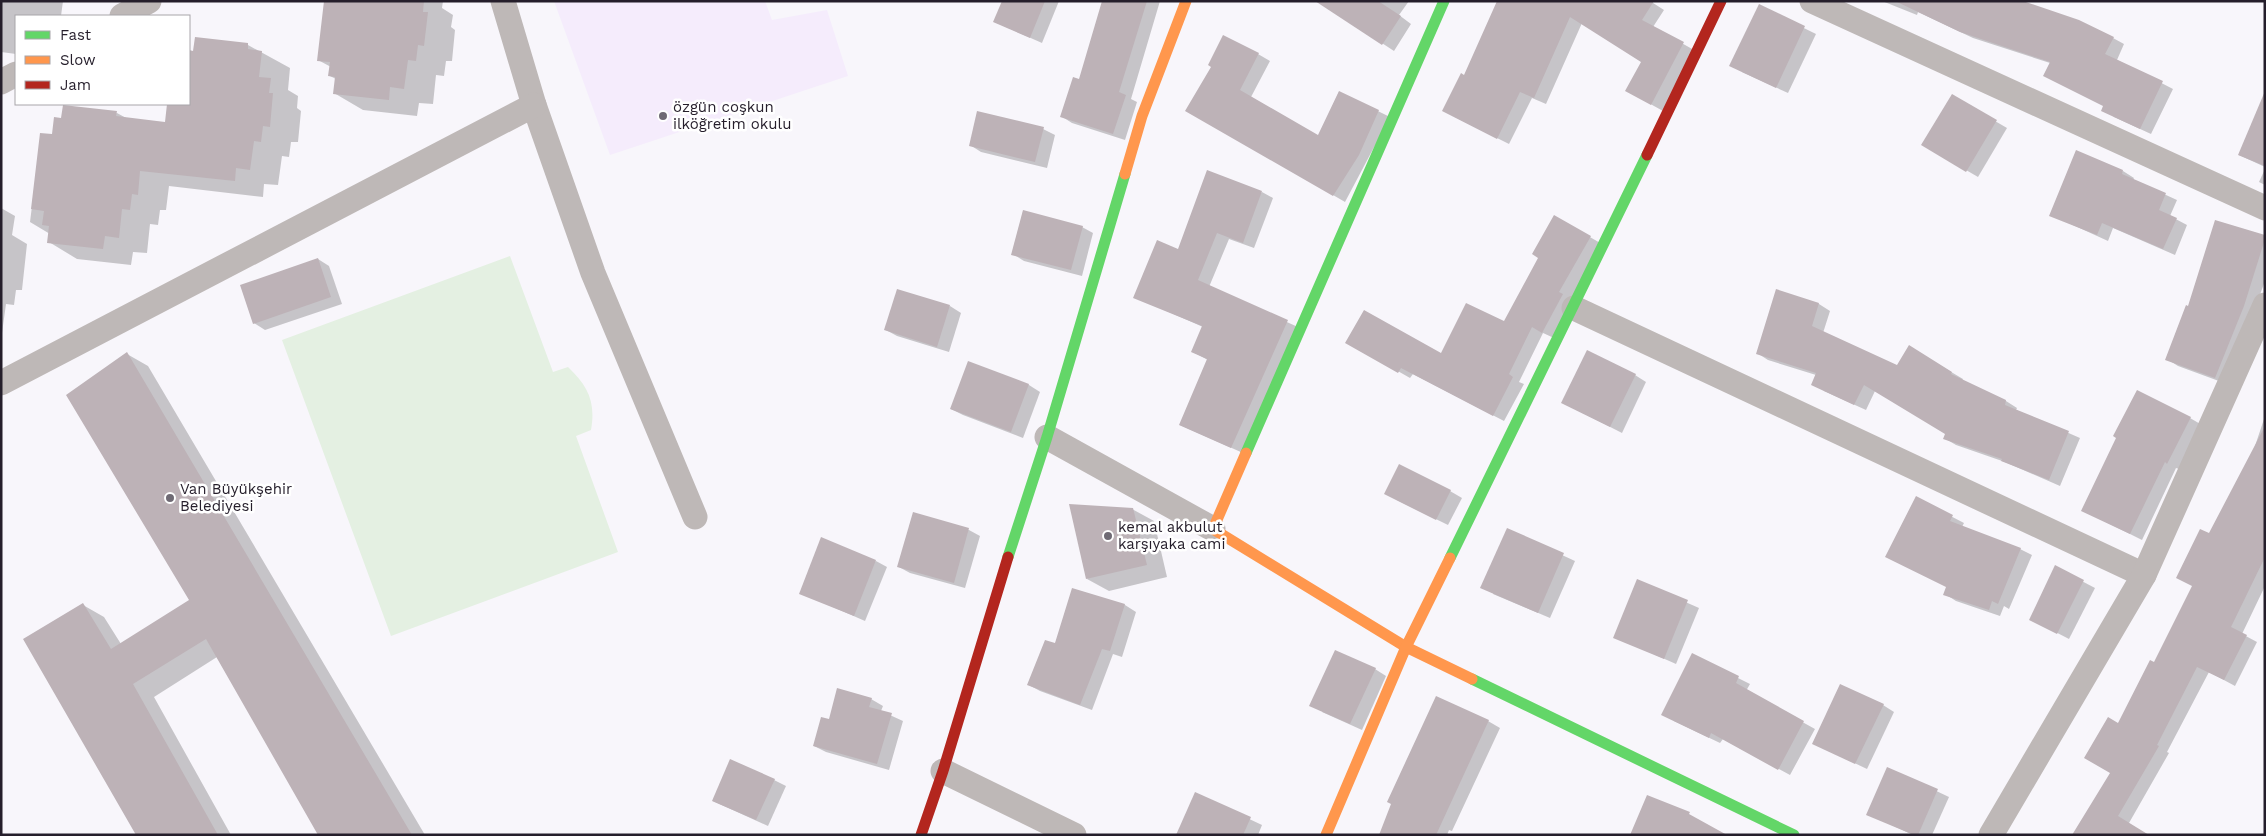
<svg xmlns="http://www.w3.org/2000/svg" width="2266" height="836" font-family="'Work Sans',sans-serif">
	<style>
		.built { fill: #f5ecfc }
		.green { fill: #e4f0e2 }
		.shadow { fill: #0003 }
		.building { fill: #bdb2b7 }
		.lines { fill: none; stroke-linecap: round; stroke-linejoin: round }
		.street { stroke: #beb8b7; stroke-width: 25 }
		.fast { stroke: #63d668; stroke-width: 11 }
		.slow { stroke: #ff974d; stroke-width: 11 }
		.jam { stroke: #b3261e; stroke-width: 11 }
		.poi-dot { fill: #6f6a74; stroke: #fff; stroke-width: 2 }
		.labels { text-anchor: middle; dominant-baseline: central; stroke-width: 5; stroke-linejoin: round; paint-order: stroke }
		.poi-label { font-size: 15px; fill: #251e2b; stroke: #fff; text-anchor: start }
	</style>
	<rect width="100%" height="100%" fill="#f8f6fb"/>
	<polygon class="built" points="554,1 765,1 772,20 827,10 848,76 610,155"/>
	<path class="green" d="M510,256L553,372L568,367C588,386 596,402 591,430L576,436L618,552L391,636L282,340Z"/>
	<g class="shadow">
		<polygon points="1,1 63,1 61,16 16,16 16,54 1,52"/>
		<polygon points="414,1 443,1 442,8 453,15 451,27 455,30 452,61 446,61 444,76 436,75 433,104 419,103 417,116 363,110 334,93 336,79 330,76 331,67 318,60"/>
		<polygon points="1003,1 1059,1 1042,43 995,22"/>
		<polygon points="1104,1 1160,1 1131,99 1137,102 1125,140 1072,123 1061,116 1080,81"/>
		<polygon points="1331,1 1409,1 1399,15 1411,24 1394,51 1327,7"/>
		<polygon points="1498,1 1650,1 1664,10 1653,27 1694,50 1663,111 1627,91 1642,62 1582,23 1546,104 1532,98 1509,144 1455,117 1465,77"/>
		<polygon points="1882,1 2019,1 2113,38 2124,44 2117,60 2173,89 2151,134 2114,117 2104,106 2050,63 1973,38 1918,12 1917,15"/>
		<polygon points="1759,6 1816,34 1788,93 1742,72"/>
		<polygon points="196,38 248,45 290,68 288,90 298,96 297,108 301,111 298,142 291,142 289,157 282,156 278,185 264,184 263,197 169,186 166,210 160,210 158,225 150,224 147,253 133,252 131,265 77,259 49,242 50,234 30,222 41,134 54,135 117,113 128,119 166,124 168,104 189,104 189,51 194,52"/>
		<polygon points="1258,54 1270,61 1251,97 1318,137 1339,92 1390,117 1345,202 1187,110"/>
		<polygon points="1952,96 2007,128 1978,177 1923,145"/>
		<polygon points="2265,108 2265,167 2239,155"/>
		<polygon points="1043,129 1055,135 1047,168 981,152 970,145"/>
		<polygon points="2265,169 2265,185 2259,182"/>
		<polygon points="2123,171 2134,178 2133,180 2177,200 2170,216 2187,225 2175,255 2113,228 2108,241 2051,215"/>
		<polygon points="1262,192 1273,198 1254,248 1229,239 1209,287 1298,327 1243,453 1180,425 1208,360 1193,352 1203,327 1135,297 1179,251"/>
		<polygon points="1,208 15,216 12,235 27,244 22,290 16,290 14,305 6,304 2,333"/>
		<polygon points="1555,217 1602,244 1554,338 1543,333 1519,382 1524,384 1504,421 1413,374 1410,378 1347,342 1441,355 1504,323 1540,257"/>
		<polygon points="1082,227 1093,233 1082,276 1024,261 1013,254"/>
		<polygon points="2265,237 2265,281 2227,384 2178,366 2167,359"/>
		<polygon points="318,259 329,266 342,304 265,330 254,323"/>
		<polygon points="1777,291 1819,304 1830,311 1823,333 1897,367 1921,354 1963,379 1962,381 2006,401 2017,408 2016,410 2080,438 2060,486 2005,462 1956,445 1944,438 1947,433 1875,391 1866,410 1824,391 1816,375 1768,360 1757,353"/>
		<polygon points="950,306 961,313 949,352 897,336 886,330"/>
		<polygon points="127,354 148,366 425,835 320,835 217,657 154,697 231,835 137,835 83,605 104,617 121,644 191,601"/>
		<polygon points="968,363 1029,385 1040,392 1023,438 963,415 951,409"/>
		<polygon points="1635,375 1646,382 1622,433 1563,403"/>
		<polygon points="2265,416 2265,586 2242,634 2257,642 2235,686 2209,672 2167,752 2169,753 2129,823 2074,835 2112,773 2118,724 2154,664 2193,586 2210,535 2254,449"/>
		<polygon points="2190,418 2202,425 2179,469 2176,468 2142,540 2082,510"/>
		<polygon points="1450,491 1462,498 1448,525 1397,500"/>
		<polygon points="1916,498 1964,523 1962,527 2020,549 2032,555 2009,609 2004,606 2000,616 1956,601 1945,594 1947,587"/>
		<polygon points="1132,509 1154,521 1167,577 1109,591 1087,579"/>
		<polygon points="914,514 969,530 980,536 965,588 910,573 899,567"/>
		<polygon points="1508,530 1575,561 1550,618 1493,594"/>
		<polygon points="876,561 887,567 865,621 801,593"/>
		<polygon points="2055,567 2095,588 2069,639 2040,624"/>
		<polygon points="1638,581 1699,608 1676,664 1615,637"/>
		<polygon points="1073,589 1125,605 1136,612 1122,657 1113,654 1092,710 1040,691 1029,685 1055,645"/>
		<polygon points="1692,655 1750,684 1746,691 1815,729 1790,775 1723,739 1720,743 1674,721"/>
		<polygon points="1375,669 1386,676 1362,730 1322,712"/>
		<polygon points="871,699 883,706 881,711 903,721 889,770 826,752 814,746 829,721"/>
		<polygon points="1883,705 1894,712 1867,769 1823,748"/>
		<polygon points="1488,721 1500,728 1452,831 1449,830 1447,835 1380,835"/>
		<polygon points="1888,768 1949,797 1932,835 1913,835 1868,814"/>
		<polygon points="774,780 786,786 768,826 713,801"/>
		<polygon points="1196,794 1262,825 1258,835 1177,835"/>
	</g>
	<g class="building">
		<polygon points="324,1 424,1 423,12 428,12 424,46 418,45 416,61 408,60 404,89 390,87 389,100 333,94 335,77 328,76 330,62 317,61"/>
		<polygon points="1002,1 1045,1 1030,38 993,22"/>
		<polygon points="1102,1 1147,1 1119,92 1126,95 1113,134 1060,117 1073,77 1079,79"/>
		<polygon points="1315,1 1378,1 1401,16 1382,45"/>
		<polygon points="1497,1 1654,1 1642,20 1684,42 1651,105 1625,91 1641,62 1570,17 1534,98 1520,92 1497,139 1442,111 1461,73 1464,75"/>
		<polygon points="1895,1 2023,1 2079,20 2114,37 2105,54 2163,81 2140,129 2101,111 2103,106 2043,76 2050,62 1960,32"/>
		<polygon points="1759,4 1805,26 1776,88 1729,66"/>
		<polygon points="1223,35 1259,53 1240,90 1318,135 1339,91 1379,110 1359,155 1333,196 1185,111 1211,67 1208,65"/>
		<polygon points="195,37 248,43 248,49 262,51 259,77 271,78 269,93 273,93 270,127 263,126 261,142 254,141 250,170 236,168 235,181 140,171 138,195 132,194 130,210 122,209 119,238 105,236 103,249 47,243 49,226 42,225 44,211 31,209 40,133 52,134 54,117 61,118 63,105 117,111 116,116 165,122 167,104 189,104 189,50 193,51"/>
		<polygon points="2265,91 2265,166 2238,155"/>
		<polygon points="1952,94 1997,120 1966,172 1921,145"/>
		<polygon points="977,111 1044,127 1035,162 969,146"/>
		<polygon points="2076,150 2123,170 2122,174 2166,193 2159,210 2177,218 2163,249 2102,223 2097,235 2049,216"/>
		<polygon points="1207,170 1262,191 1243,243 1217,233 1198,280 1288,320 1231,448 1179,425 1207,359 1191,352 1202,326 1133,298 1157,240 1178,249"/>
		<polygon points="1023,210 1083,226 1071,270 1011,255"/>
		<polygon points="1554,215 1591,236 1559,292 1563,294 1542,333 1532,327 1509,374 1513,377 1493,416 1401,368 1398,373 1345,343 1364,310 1441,353 1466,303 1504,321 1538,258 1532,254"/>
		<polygon points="2215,220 2265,235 2265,239 2244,306 2215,378 2165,360 2186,305 2188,306"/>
		<polygon points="318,258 331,297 253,324 240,285"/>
		<polygon points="897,289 950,305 937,347 884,330"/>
		<polygon points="1776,289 1819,303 1812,326 1897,365 1909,345 1952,372 1951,374 2006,400 2005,405 2069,431 2049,480 2001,461 2002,459 1943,439 1945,434 1864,385 1854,405 1811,385 1816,373 1756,354"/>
		<polygon points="1587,350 1636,374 1610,427 1561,403"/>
		<polygon points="127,352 412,835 318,835 206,639 133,684 218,835 136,835 23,639 83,603 111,649 189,600 66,395"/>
		<polygon points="968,361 1029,384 1011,432 950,409"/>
		<polygon points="2137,390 2191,417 2167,464 2165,462 2130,534 2081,511 2116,438 2113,436"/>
		<polygon points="2265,426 2265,557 2231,627 2247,635 2224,680 2197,667 2157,745 2159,746 2118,816 2149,835 2072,835 2110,773 2084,758 2108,717 2118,723 2150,660 2154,662 2192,586 2176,578 2200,529 2209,533"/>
		<polygon points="1399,464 1451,490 1436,520 1384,494"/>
		<polygon points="1916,496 1953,515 1950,521 2021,548 1998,604 1992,601 1989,610 1943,595 1946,587 1885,557"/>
		<polygon points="1069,504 1133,508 1147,565 1086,579"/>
		<polygon points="913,512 969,528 954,583 897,567"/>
		<polygon points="1507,528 1564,553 1538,613 1480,588"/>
		<polygon points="821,537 876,560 854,616 799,594"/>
		<polygon points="2055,565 2084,580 2057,634 2029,620"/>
		<polygon points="1637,579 1688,600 1664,659 1613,638"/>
		<polygon points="1072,588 1125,604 1110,651 1102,649 1080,705 1027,685 1045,640 1055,643"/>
		<polygon points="1335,650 1376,668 1350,724 1309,706"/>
		<polygon points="1692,653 1739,676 1736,683 1804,721 1778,770 1711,733 1709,738 1661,715"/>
		<polygon points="1840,684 1884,704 1855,764 1812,744"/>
		<polygon points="837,688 872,698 869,707 892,713 877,764 813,746 821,717 829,719"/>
		<polygon points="1436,696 1489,720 1436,835 1379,835 1391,804 1387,802"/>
		<polygon points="730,759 775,779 756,820 712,801"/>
		<polygon points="1887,767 1938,789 1918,835 1914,835 1866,815"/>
		<polygon points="1195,792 1251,817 1243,835 1176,835"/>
		<polygon points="1647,795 1690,812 1689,814 1727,835 1630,835"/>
	</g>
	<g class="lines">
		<g class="street">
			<polyline points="503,1 534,105 593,273 695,517"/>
			<polyline points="1812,1 2265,208"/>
			<polyline points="122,16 149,1"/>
			<polyline points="1,82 16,74"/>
			<polyline points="1574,308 2144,575"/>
			<polyline points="1,383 534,105"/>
			<polyline points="1047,437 1213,529"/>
			<polyline points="943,771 1074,835"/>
			<polyline points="1991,835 2144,575 2265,305"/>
		</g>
		<g class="fast">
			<polyline points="1246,453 1444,1"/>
			<polyline points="1008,557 1047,437 1125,174"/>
			<polyline points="1450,558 1647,155"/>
			<polyline points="1472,679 1794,835"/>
		</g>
		<g class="slow">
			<polyline points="1125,174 1142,116 1186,1"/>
			<polyline points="1246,453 1213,529 1406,647 1472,679"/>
			<polyline points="1326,835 1406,647 1450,558"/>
		</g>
		<g class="jam">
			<polyline points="1647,155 1721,1"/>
			<polyline points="921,835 943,771 1008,557"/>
		</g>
	</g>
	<g class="poi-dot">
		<circle cx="663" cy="116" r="5"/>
		<circle cx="170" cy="498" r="5"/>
		<circle cx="1108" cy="536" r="5"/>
	</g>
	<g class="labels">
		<g class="poi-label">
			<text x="673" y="107">özgün coşkun<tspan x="673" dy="17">ilköğretim okulu</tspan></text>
			<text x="180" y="489">Van Büyükşehir<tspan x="180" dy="17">Belediyesi</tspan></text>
			<text x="1118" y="527">kemal akbulut<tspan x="1118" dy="17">karşıyaka cami</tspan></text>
		</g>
	</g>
	<rect width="2266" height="836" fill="none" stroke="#251e2b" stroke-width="5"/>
	<rect x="15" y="15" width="175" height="90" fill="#ffffff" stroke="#a8a5aa"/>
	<rect x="25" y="31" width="25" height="8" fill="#63d668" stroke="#a8a5aa"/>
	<text x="60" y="40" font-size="15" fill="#251e2b">Fast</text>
	<rect x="25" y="56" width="25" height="8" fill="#ff974d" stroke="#a8a5aa"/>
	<text x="60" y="65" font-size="15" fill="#251e2b">Slow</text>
	<rect x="25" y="81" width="25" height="8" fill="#b3261e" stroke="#a8a5aa"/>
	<text x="60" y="90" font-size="15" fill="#251e2b">Jam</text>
</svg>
